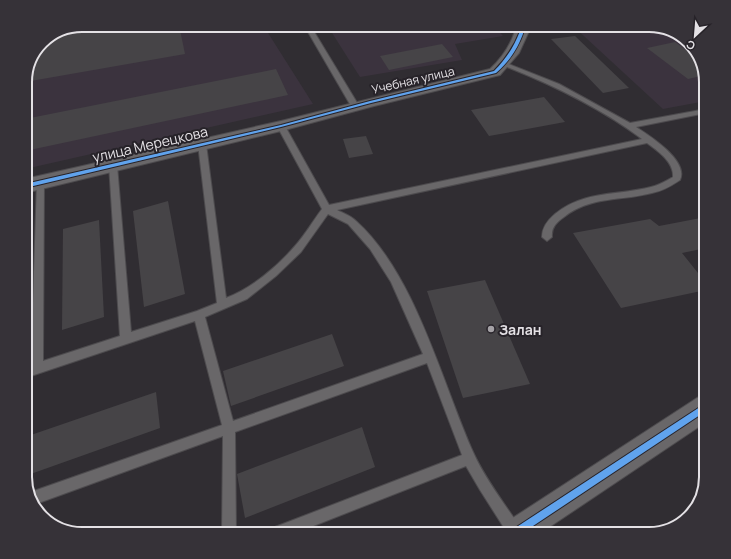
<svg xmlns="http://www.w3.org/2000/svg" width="731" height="559" font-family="Manrope,sans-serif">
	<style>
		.built { fill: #3b333e }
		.building { fill: #464447 }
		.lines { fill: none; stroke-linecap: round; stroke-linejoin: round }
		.lane-casing { stroke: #4d4b4e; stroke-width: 2 }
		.street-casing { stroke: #4d4b4e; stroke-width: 2 }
		.secondary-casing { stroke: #4d4b4e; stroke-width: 2 }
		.lane { fill: #696769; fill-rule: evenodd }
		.street { fill: #696769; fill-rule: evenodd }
		.secondary { fill: #696769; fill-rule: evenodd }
		.cycleway-casing { stroke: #272329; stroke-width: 2 }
		.cycleway { fill: #60a3ed; fill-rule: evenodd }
		.poi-dot { fill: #a5a2a6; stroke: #272329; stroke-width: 1.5 }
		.labels { text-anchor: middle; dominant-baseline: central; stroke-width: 4; stroke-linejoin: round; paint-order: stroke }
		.far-street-label { font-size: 12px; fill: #e4e1e5; stroke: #272329 }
		.street-label { font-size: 14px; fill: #e4e1e5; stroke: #272329 }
		.poi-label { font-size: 14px; font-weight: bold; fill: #e4e1e5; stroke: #272329; text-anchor: start }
		.rim { fill: none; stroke: #e4e1e5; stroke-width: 2 }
	</style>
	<rect width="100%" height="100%" fill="#302d32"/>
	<g class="built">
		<polygon points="82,25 263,25 313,104 25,169 25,78 44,39"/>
		<polygon points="327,25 493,25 503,36 455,44 462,60 360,77"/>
		<polygon points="572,25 650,25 684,37 700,56 706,81 706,101 663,109"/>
	</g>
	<g class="building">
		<polygon points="82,25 179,25 185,54 25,82 25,78 44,39"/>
		<polygon points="575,36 629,88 603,93 551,39"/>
		<polygon points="675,42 701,61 705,75 688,79 647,48"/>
		<polygon points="442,44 453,57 389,70 380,56"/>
		<polygon points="276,69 288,95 25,151 25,119"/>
		<polygon points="544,97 565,122 489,136 471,110"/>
		<polygon points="366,136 373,154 349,158 343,139"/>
		<polygon points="168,201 185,294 144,307 133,211"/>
		<polygon points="706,217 706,248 682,253 706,283 706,290 621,308 573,233 650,219 659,226"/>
		<polygon points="99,220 104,317 62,330 63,229"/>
		<polygon points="485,280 530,384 463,398 427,291"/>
		<polygon points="332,334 344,366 231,406 223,371"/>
		<polygon points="156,392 160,428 25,476 28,436"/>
		<polygon points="362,427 375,467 245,518 237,474"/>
	</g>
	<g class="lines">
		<defs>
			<g id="lane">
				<polygon points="304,25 310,25 359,106 358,108 355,108 351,106"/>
				<path d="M502,63H506L559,84L630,123L706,109V113L636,127C650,136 689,161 680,180C671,186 663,191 652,193C622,201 590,196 564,217C557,222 551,227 552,237L547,241L542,237C542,227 548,220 555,214C585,190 616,196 651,187C659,185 666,181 673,177C674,162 658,151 647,143L337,210C343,213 351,216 356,221C415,274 441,380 473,452C485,479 504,503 520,527L521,534H508L480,490L466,466L293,534H268L270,529L275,527L462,455L427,363L235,432L236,534H222L223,436L33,505L28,493L222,425L195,321L25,378V366L31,364L37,180H43L44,182L43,361L120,336L109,165L110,163L113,162L117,165L131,332L197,311L217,303L198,144L199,142L202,141L206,144L226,298C252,288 277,267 295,246C305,235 313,221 322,209L277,126L278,124H281L285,126L329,205L642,139C599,107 551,84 502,65ZM328,214L348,224L370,249L391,282L423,354L233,421L205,317L247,299L276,276L301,252Z"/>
			</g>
			<polygon id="street" points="706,394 706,422 539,534 501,534 505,523 697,398"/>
			<path id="secondary" d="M511,25H525L529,31L519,53L500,75L374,106L281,131L25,193V179L281,121L490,69C502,58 510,46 515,31Z"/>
		</defs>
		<use href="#lane" class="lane-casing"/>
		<use href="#street" class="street-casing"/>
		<use href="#secondary" class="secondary-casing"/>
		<use href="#lane" class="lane"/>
		<use href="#street" class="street"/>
		<use href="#secondary" class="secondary"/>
		<defs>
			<g id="cycleway">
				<path d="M516,25H520L524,31C518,48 510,61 496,73L371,103L281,127L25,188V184L281,125L370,101L494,71C506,59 514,47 520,31Z"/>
				<polygon points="706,403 706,411 521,534 511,534 512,530"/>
			</g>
		</defs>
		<use href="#cycleway" class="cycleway-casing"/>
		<use href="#cycleway" class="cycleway"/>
	</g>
	<circle class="poi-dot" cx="491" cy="329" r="4"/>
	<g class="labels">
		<g class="far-street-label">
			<text transform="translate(413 80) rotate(-13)">Учебная улица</text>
		</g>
		<g class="street-label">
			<text transform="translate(150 144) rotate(-13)">улица Мерецкова</text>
		</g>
		<g class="poi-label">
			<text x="499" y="329">Залан</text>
		</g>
	</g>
	<path d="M0 0H731V559H0ZM82 32H649A50 50 0 0 1 699 82V477A50 50 0 0 1 649 527H82A50 50 0 0 1 32 477V82A50 50 0 0 1 82 32Z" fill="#363238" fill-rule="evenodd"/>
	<path class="rim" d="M82 32H649A50 50 0 0 1 699 82V477A50 50 0 0 1 649 527H82A50 50 0 0 1 32 477V82A50 50 0 0 1 82 32Z"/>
	<g transform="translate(695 36) rotate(206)" stroke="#272329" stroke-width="3" paint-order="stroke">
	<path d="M0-3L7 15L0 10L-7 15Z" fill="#e4e1e5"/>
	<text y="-6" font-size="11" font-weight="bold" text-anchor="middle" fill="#e4e1e5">С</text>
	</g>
</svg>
